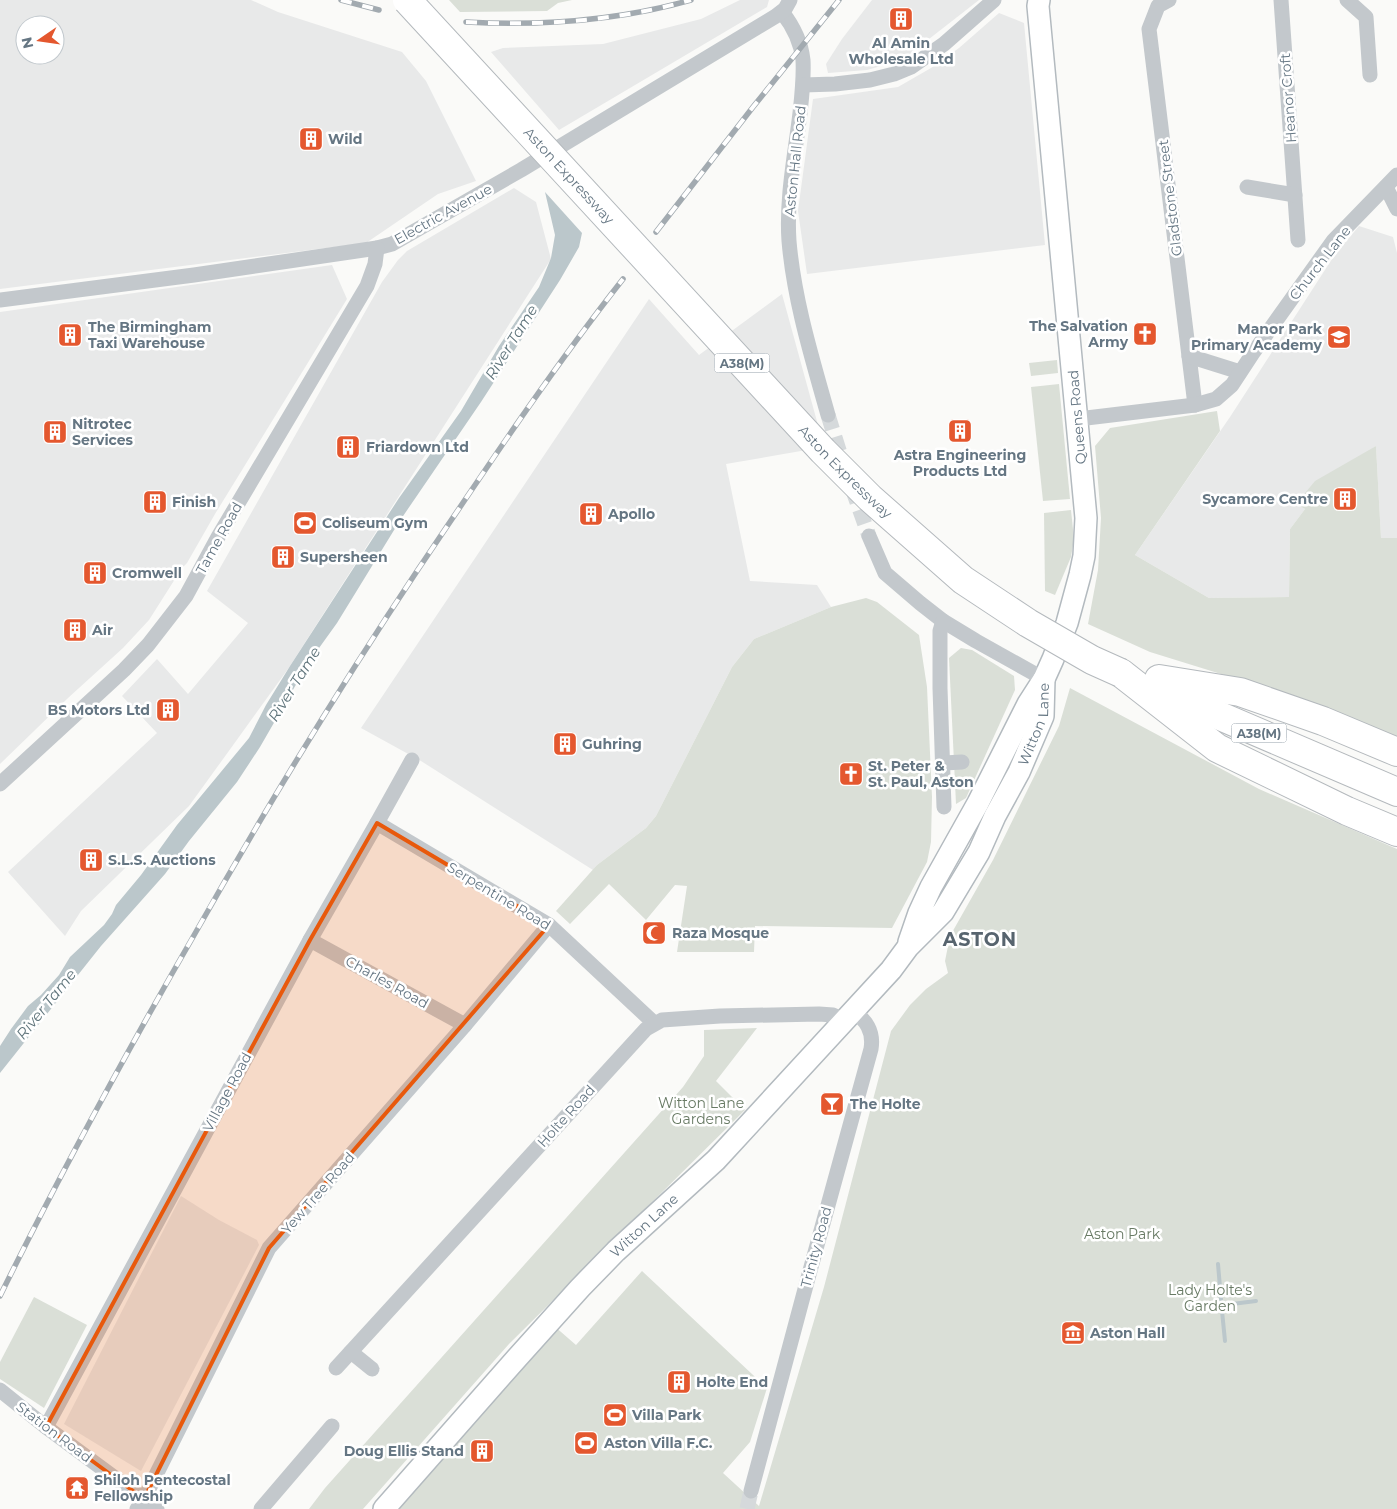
<svg xmlns="http://www.w3.org/2000/svg" width="1397" height="1509" font-family="Montserrat,sans-serif">
	<style>
		.built { fill: #e8e9e9; fill-rule: evenodd }
		.green { fill: #dadfd7 }
		.water { fill: #bbc7cb }
		.lines { fill: none; stroke-linecap: round; stroke-linejoin: round }
		.stream { stroke: #bbc7cb; stroke-width: 4 }
		.street-tunnel { stroke: #d5d9db; stroke-width: 15; stroke-dasharray: 15 8; stroke-linecap: butt }
		.secondary-casing { stroke: #b3babf; stroke-width: 24 }
		.highway-casing { stroke: #b4b9bd; stroke-width: 30 }
		.street { stroke: #c3c8cc; stroke-width: 15 }
		.secondary { stroke: #fff; stroke-width: 21 }
		.highway { stroke: #fff; stroke-width: 28 }
		.rail-casing { stroke: #a2aab0; stroke-width: 5.5 }
		.rail { stroke: #fff; stroke-width: 4; stroke-dasharray: 11; stroke-linecap: butt }
		.highway-bridge-casing { stroke: #b4b9bd; stroke-width: 30; stroke-linecap: butt }
		.highway-bridge { stroke: #fff; stroke-width: 28 }
		.marked { fill: #e8590c; fill-opacity: 0.2; stroke: #e8590c; stroke-width: 4; stroke-linejoin: round }
		.labels { text-anchor: middle; dominant-baseline: central; stroke-width: 5; stroke-linejoin: round; paint-order: stroke }
		.shield { fill: #fff; stroke: #939fa8; stroke-width: 1 }
		.shield-label { font-size: 12px; font-weight: bold; fill: #657683 }
		.poi-label { font-size: 14px; font-weight: bold; fill: #657683; stroke: #fff; text-anchor: start }
		.street-label { font-size: 14px; fill: #657683; stroke: #fff }
		.park-label { font-size: 14px; fill: #687a64; stroke: #fff }
		.water-label { font-size: 15px; font-style: italic; fill: #60757c; stroke: #fff }
		.district-label { font-size: 19px; font-weight: bold; letter-spacing: 1px; fill: #57646e; stroke: #fff }
	</style>
	<rect width="100%" height="100%" fill="#fafaf8"/>
	<g class="built">
		<path d="M0,0H251L278,12L402,52L426,81L476,181L438,194L366,243L0,289ZM25,25H55V55H25Z"/>
		<polygon points="740,0 769,0 767,7 559,130 491,52 503,48 603,44 701,19"/>
		<polygon points="872,0 979,0 902,60 867,70 828,73 826,64 842,39"/>
		<polygon points="999,13 1024,23 1045,245 807,274 798,211 813,99 898,87 931,68 959,48"/>
		<polygon points="514,188 536,202 551,259 288,669 231,748 189,806 81,911 65,936 8,872 157,733 122,696 157,659 188,694 248,623 207,591 382,282 398,260 407,251"/>
		<polygon points="1359,226 1393,237 1397,253 1397,538 1381,539 1376,446 1297,504 1305,509 1290,529 1289,597 1209,598 1135,555 1230,417 1334,256"/>
		<polygon points="332,265 347,299 215,514 187,563 182,568 149,620 123,648 68,698 0,764 0,312"/>
		<polygon points="782,294 824,447 726,464 750,581 817,585 831,607 754,639 732,667 656,816 646,828 597,865 593,870 421,761 361,728 649,299 699,355"/>
		<polygon points="181,1196 219,1220 257,1240 259,1245 141,1471 64,1424"/>
	</g>
	<g class="green">
		<polygon points="449,0 572,0 558,3 547,11 460,12"/>
		<polygon points="1057,360 1058,373 1031,376 1029,363"/>
		<polygon points="1059,384 1070,499 1043,501 1031,387"/>
		<polygon points="1217,411 1220,431 1135,555 1209,598 1289,597 1290,529 1305,509 1296,504 1315,481 1376,446 1381,538 1397,538 1397,742 1250,683 1150,652 1088,624 1098,570 1101,518 1095,446 1110,428"/>
		<polygon points="1071,510 1074,539 1071,557 1055,595 1045,591 1044,513"/>
		<polygon points="866,598 877,602 919,635 927,687 932,797 931,842 927,862 892,928 755,926 754,952 677,952 687,886 675,885 646,920 609,884 570,924 556,911 597,865 646,828 656,816 732,667 754,639 831,607"/>
		<polygon points="961,648 972,650 1014,676 1015,690 966,798 956,804 949,658"/>
		<polygon points="1070,688 1259,789 1397,849 1397,1509 388,1509 553,1325 576,1345 642,1271 767,1388 750,1442 723,1473 759,1506 824,1287 891,1031 910,1005 926,989 948,973 945,961 950,936 993,860 1059,726"/>
		<polygon points="757,1028 716,1081 745,1110 509,1344 363,1509 309,1509 325,1488 683,1087 704,1056 704,1030"/>
		<polygon points="34,1297 87,1325 44,1408 0,1379 0,1362"/>
	</g>
	<polygon class="water" points="545,192 582,233 579,247 560,280 481,402 399,522 337,623 309,662 260,747 237,782 189,841 165,874 101,946 0,1073 0,1046 11,1029 28,1006 41,995 59,975 70,957 104,925 112,914 116,905 141,875 177,825 249,738 266,705 290,666 399,498 461,411 499,346 539,287 551,258 555,235"/>
	<g class="lines">
		<g class="stream">
			<polyline points="1218,1264 1221,1299"/>
			<polyline points="1224,1305 1256,1301"/>
			<polyline points="1186,1308 1219,1305"/>
			<polyline points="1222,1311 1225,1341"/>
		</g>
		<g class="street-tunnel">
			<polyline points="828,415 843,463"/>
			<polyline points="852,488 869,536"/>
			<polyline points="747,1509 751,1491"/>
		</g>
		<defs>
			<g id="secondary">
				<polyline points="909,942 919,913 931,887 978,803 1028,704 1044,679 1053,659 1067,623 1080,575 1084,556 1086,518 1038,6 1039,0"/>
				<path id="s1" d="M384,1509L517,1358L580,1288L616,1251L716,1160L891,970L908,947L943,912L979,852L995,816L1019,772L1043,716L1044,679"/>
			</g>
			<g id="highway">
				<polyline points="1121,673 1217,748 1347,811 1397,832"/>
				<polyline points="1159,679 1240,692 1323,721 1397,752"/>
				<polyline points="1157,689 1397,792"/>
			</g>
		</defs>
		<use href="#secondary" class="secondary-casing"/>
		<use href="#highway" class="highway-casing"/>
		<g class="street">
			<polyline points="1169,0 1158,6 1149,29 1195,405"/>
			<polyline points="1281,0 1298,240"/>
			<polyline points="1347,0 1366,17 1370,75"/>
			<path d="M782,12C793,26 801,42 803,60C804,78 802,95 800,113C795,155 786,199 789,241C794,300 812,358 828,415"/>
			<polyline points="803,85 835,84 870,80 894,74 911,67 944,44 994,0"/>
			<polyline points="1247,187 1295,195"/>
			<polyline points="1386,187 1397,209"/>
			<polyline points="0,300 194,275 377,248 392,244 521,170 776,16 785,9 790,0"/>
			<polyline points="1189,356 1240,372"/>
			<polyline points="1078,419 1195,405 1216,399 1232,385 1253,353 1333,241 1397,175"/>
			<polyline points="869,536 885,573 920,603 943,621 976,641 1044,679"/>
			<polyline points="943,621 940,631 940,688 944,807"/>
			<polyline points="944,763 962,762"/>
			<polyline points="0,784 124,670 148,645 186,596 218,537 367,286 375,264 377,248"/>
			<polyline points="377,823 549,925 654,1023"/>
			<polyline points="310,940 465,1025"/>
			<polyline points="351,1352 372,1369"/>
			<polyline points="336,1368 646,1029 662,1020 720,1016 819,1014 833,1015 844,1020"/>
			<polyline points="0,1390 46,1427 157,1509"/>
			<polyline points="46,1427 310,940 377,823 412,760"/>
			<path d="M751,1491L808,1278L871,1049C874,1031 866,1020 852,1010"/>
			<polyline points="137,1509 144,1499 269,1248 465,1025 549,925"/>
			<polyline points="261,1509 332,1426"/>
		</g>
		<use href="#secondary" class="secondary"/>
		<use href="#highway" class="highway"/>
		<defs>
			<g id="rail">
				<polyline points="341,0 379,10"/>
				<path d="M466,22C542,26 617,21 691,0"/>
				<polyline points="656,232 753,107 839,0"/>
				<path d="M0,1296C60,1174 125,1055 193,937C264,811 339,688 419,568C485,470 550,372 623,279"/>
			</g>
		</defs>
		<use href="#rail" class="rail-casing"/>
		<use href="#rail" class="rail"/>
		<defs>
			<g id="highway-bridge">
				<path id="s2" d="M407,0L823,451L870,498L963,580L1028,623L1092,660L1121,673"/>
			</g>
		</defs>
		<use href="#highway-bridge" class="highway-bridge-casing"/>
		<use href="#highway-bridge" class="highway-bridge"/>
	</g>
	<path class="marked" d="M377,823L549,925L269,1248L144,1499L46,1427L310,940Z"/>
	<defs>
		<symbol id="building-square" viewBox="-11 -11 22 22"><rect x="-9" y="-9" width="18" height="18" rx="4" fill="#e4572e" stroke="#fff"/><path d="M-4-6H4V6H1V3H-1V6H-4ZM-2.5-4.3h1.7v1.8h-1.7ZM.8-4.3h1.7v1.8H.8ZM-2.5-1h1.7V.8h-1.7ZM.8-1h1.7V.8H.8Z" fill="#fff"/></symbol>
		<symbol id="church-square" viewBox="-11 -11 22 22"><rect x="-9" y="-9" width="18" height="18" rx="4" fill="#e4572e" stroke="#fff"/><path d="M-1.2-6h2.4v3.5h3.3v2.4h-3.3V6h-2.4V-.1h-3.3v-2.4h3.3Z" fill="#fff"/></symbol>
		<symbol id="school-square" viewBox="-11 -11 22 22"><rect x="-9" y="-9" width="18" height="18" rx="4" fill="#e4572e" stroke="#fff"/><path d="M0-5L7-2L0 1L-7-2ZM-4 1L0 2.5L4 1V4Q0 6-4 4Z" fill="#fff"/></symbol>
		<symbol id="stadium-square" viewBox="-11 -11 22 22"><rect x="-9" y="-9" width="18" height="18" rx="4" fill="#e4572e" stroke="#fff"/><path d="M0-5a6.5 5 0 1 0 0 10a6.5 5 0 1 0 0-10ZM-3.5-1.8h7v3.6h-7Z" fill="#fff"/></symbol>
		<symbol id="mosque-square" viewBox="-11 -11 22 22"><rect x="-9" y="-9" width="18" height="18" rx="4" fill="#e4572e" stroke="#fff"/><path d="M3.5-4.9A6 6 0 1 0 3.5 4.9A5 5 0 1 1 3.5-4.9Z" fill="#fff"/></symbol>
		<symbol id="bar-square" viewBox="-11 -11 22 22"><rect x="-9" y="-9" width="18" height="18" rx="4" fill="#e4572e" stroke="#fff"/><path d="M-6-5H6L.8 .8V4.5H3.5V6h-7V4.5H-.8V.8Z" fill="#fff"/></symbol>
		<symbol id="museum-square" viewBox="-11 -11 22 22"><rect x="-9" y="-9" width="18" height="18" rx="4" fill="#e4572e" stroke="#fff"/><path d="M0-6L6-3V-2H-6V-3ZM-5-1h2V3h-2ZM-1-1h2V3h-2ZM3-1h2V3H3ZM-6 4H6V6H-6Z" fill="#fff"/></symbol>
		<symbol id="temple-square" viewBox="-11 -11 22 22"><rect x="-9" y="-9" width="18" height="18" rx="4" fill="#e4572e" stroke="#fff"/><path d="M0-6L5-2H3V0L6.5 2.5H4V6H1.5V3h-3V6H-4V2.5H-6.5L-3 0V-2H-5Z" fill="#fff"/></symbol>
	</defs>
	<g fill-rule="evenodd">
		<use href="#building-square" x="887" y="5" width="28" height="28"/>
		<use href="#building-square" x="297" y="125" width="28" height="28"/>
		<use href="#church-square" x="1131" y="320" width="28" height="28"/>
		<use href="#building-square" x="56" y="321" width="28" height="28"/>
		<use href="#school-square" x="1325" y="323" width="28" height="28"/>
		<use href="#building-square" x="946" y="417" width="28" height="28"/>
		<use href="#building-square" x="41" y="418" width="28" height="28"/>
		<use href="#building-square" x="334" y="433" width="28" height="28"/>
		<use href="#building-square" x="1331" y="485" width="28" height="28"/>
		<use href="#building-square" x="141" y="488" width="28" height="28"/>
		<use href="#building-square" x="577" y="500" width="28" height="28"/>
		<use href="#stadium-square" x="291" y="509" width="28" height="28"/>
		<use href="#building-square" x="269" y="543" width="28" height="28"/>
		<use href="#building-square" x="81" y="559" width="28" height="28"/>
		<use href="#building-square" x="61" y="616" width="28" height="28"/>
		<use href="#building-square" x="154" y="696" width="28" height="28"/>
		<use href="#building-square" x="551" y="730" width="28" height="28"/>
		<use href="#church-square" x="837" y="760" width="28" height="28"/>
		<use href="#building-square" x="77" y="846" width="28" height="28"/>
		<use href="#mosque-square" x="640" y="919" width="28" height="28"/>
		<use href="#bar-square" x="818" y="1090" width="28" height="28"/>
		<use href="#museum-square" x="1059" y="1319" width="28" height="28"/>
		<use href="#building-square" x="665" y="1368" width="28" height="28"/>
		<use href="#stadium-square" x="601" y="1401" width="28" height="28"/>
		<use href="#stadium-square" x="572" y="1429" width="28" height="28"/>
		<use href="#building-square" x="468" y="1437" width="28" height="28"/>
		<use href="#temple-square" x="63" y="1474" width="28" height="28"/>
	</g>
	<g class="labels">
		<g class="shield">
			<rect x="714.5" y="353.5" width="55" height="19" rx="4"/>
			<rect x="1231.5" y="723.5" width="55" height="19" rx="4"/>
		</g>
		<g class="shield-label">
			<text x="742" y="363">A38(M)</text>
			<text x="1259" y="733">A38(M)</text>
		</g>
		<g class="poi-label">
			<text x="901" y="43" text-anchor="middle">Al Amin<tspan x="901" dy="16">Wholesale Ltd</tspan></text>
			<text x="328" y="139">Wild</text>
			<text x="1128" y="326" text-anchor="end">The Salvation<tspan x="1128" dy="16">Army</tspan></text>
			<text x="88" y="327">The Birmingham<tspan x="88" dy="16">Taxi Warehouse</tspan></text>
			<text x="1322" y="329" text-anchor="end">Manor Park<tspan x="1322" dy="16">Primary Academy</tspan></text>
			<text x="72" y="424">Nitrotec<tspan x="72" dy="16">Services</tspan></text>
			<text x="366" y="447">Friardown Ltd</text>
			<text x="960" y="455" text-anchor="middle">Astra Engineering<tspan x="960" dy="16">Products Ltd</tspan></text>
			<text x="1328" y="499" text-anchor="end">Sycamore Centre</text>
			<text x="172" y="502">Finish</text>
			<text x="608" y="514">Apollo</text>
			<text x="322" y="523">Coliseum Gym</text>
			<text x="300" y="557">Supersheen</text>
			<text x="112" y="573">Cromwell</text>
			<text x="92" y="630">Air</text>
			<text x="150" y="710" text-anchor="end">BS Motors Ltd</text>
			<text x="582" y="744">Guhring</text>
			<text x="868" y="766">St. Peter &amp;<tspan x="868" dy="16">St. Paul, Aston</tspan></text>
			<text x="108" y="860">S.L.S. Auctions</text>
			<text x="672" y="933">Raza Mosque</text>
			<text x="850" y="1104">The Holte</text>
			<text x="1090" y="1333">Aston Hall</text>
			<text x="696" y="1382">Holte End</text>
			<text x="632" y="1415">Villa Park</text>
			<text x="604" y="1443">Aston Villa F.C.</text>
			<text x="464" y="1451" text-anchor="end">Doug Ellis Stand</text>
			<text x="94" y="1480">Shiloh Pentecostal<tspan x="94" dy="16">Fellowship</tspan></text>
		</g>
		<g class="street-label">
			<text transform="translate(1288 98) rotate(-94)">Heanor Croft</text>
			<text transform="translate(795 161) rotate(-84)">Aston Hall Road</text>
			<text stroke="none"><textPath href="#s2" startOffset="239">Aston Expressway</textPath></text>
			<text transform="translate(1170 198) rotate(-97)">Gladstone Street</text>
			<text transform="translate(443 214) rotate(-29)">Electric Avenue</text>
			<text transform="translate(1320 263) rotate(-52)">Church Lane</text>
			<text transform="translate(1077 417) rotate(-95)">Queens Road</text>
			<text stroke="none"><textPath href="#s2" startOffset="644">Aston Expressway</textPath></text>
			<text transform="translate(219 538) rotate(-61)">Tame Road</text>
			<text stroke="none"><textPath href="#s1" startOffset="1029">Witton Lane</textPath></text>
			<text transform="translate(499 896) rotate(31)">Serpentine Road</text>
			<text transform="translate(387 982) rotate(29)">Charles Road</text>
			<text transform="translate(227 1092) rotate(-62)">Village Road</text>
			<text transform="translate(566 1116) rotate(-48)">Holte Road</text>
			<text transform="translate(318 1193) rotate(-49)">Yew Tree Road</text>
			<text stroke="none"><textPath href="#s1" startOffset="385">Witton Lane</textPath></text>
			<text transform="translate(816 1247) rotate(-75)">Trinity Road</text>
			<text transform="translate(54 1432) rotate(37)">Station Road</text>
		</g>
		<g class="park-label">
			<text x="701" y="1103">Witton Lane<tspan x="701" dy="16">Gardens</tspan></text>
			<text x="1122" y="1234">Aston Park</text>
			<text x="1210" y="1290">Lady Holte's<tspan x="1210" dy="16">Garden</tspan></text>
		</g>
		<g class="water-label">
			<text transform="translate(511 342) rotate(-58)">River Tame</text>
			<text transform="translate(294 684) rotate(-58)">River Tame</text>
			<text transform="translate(46 1004) rotate(-51)">River Tame</text>
		</g>
		<g class="district-label">
			<text x="980" y="939">ASTON</text>
		</g>
	</g>
	<g transform="translate(40 40) rotate(257)"><circle r="24" fill="#ffffff" stroke="#c1c8cd"/>
	<path d="M0-4L9 19L0 12L-9 19Z" fill="#e4572e"/>
	<text y="-8" font-size="14" font-weight="bold" text-anchor="middle" fill="#657683">N</text>
	</g>
</svg>
